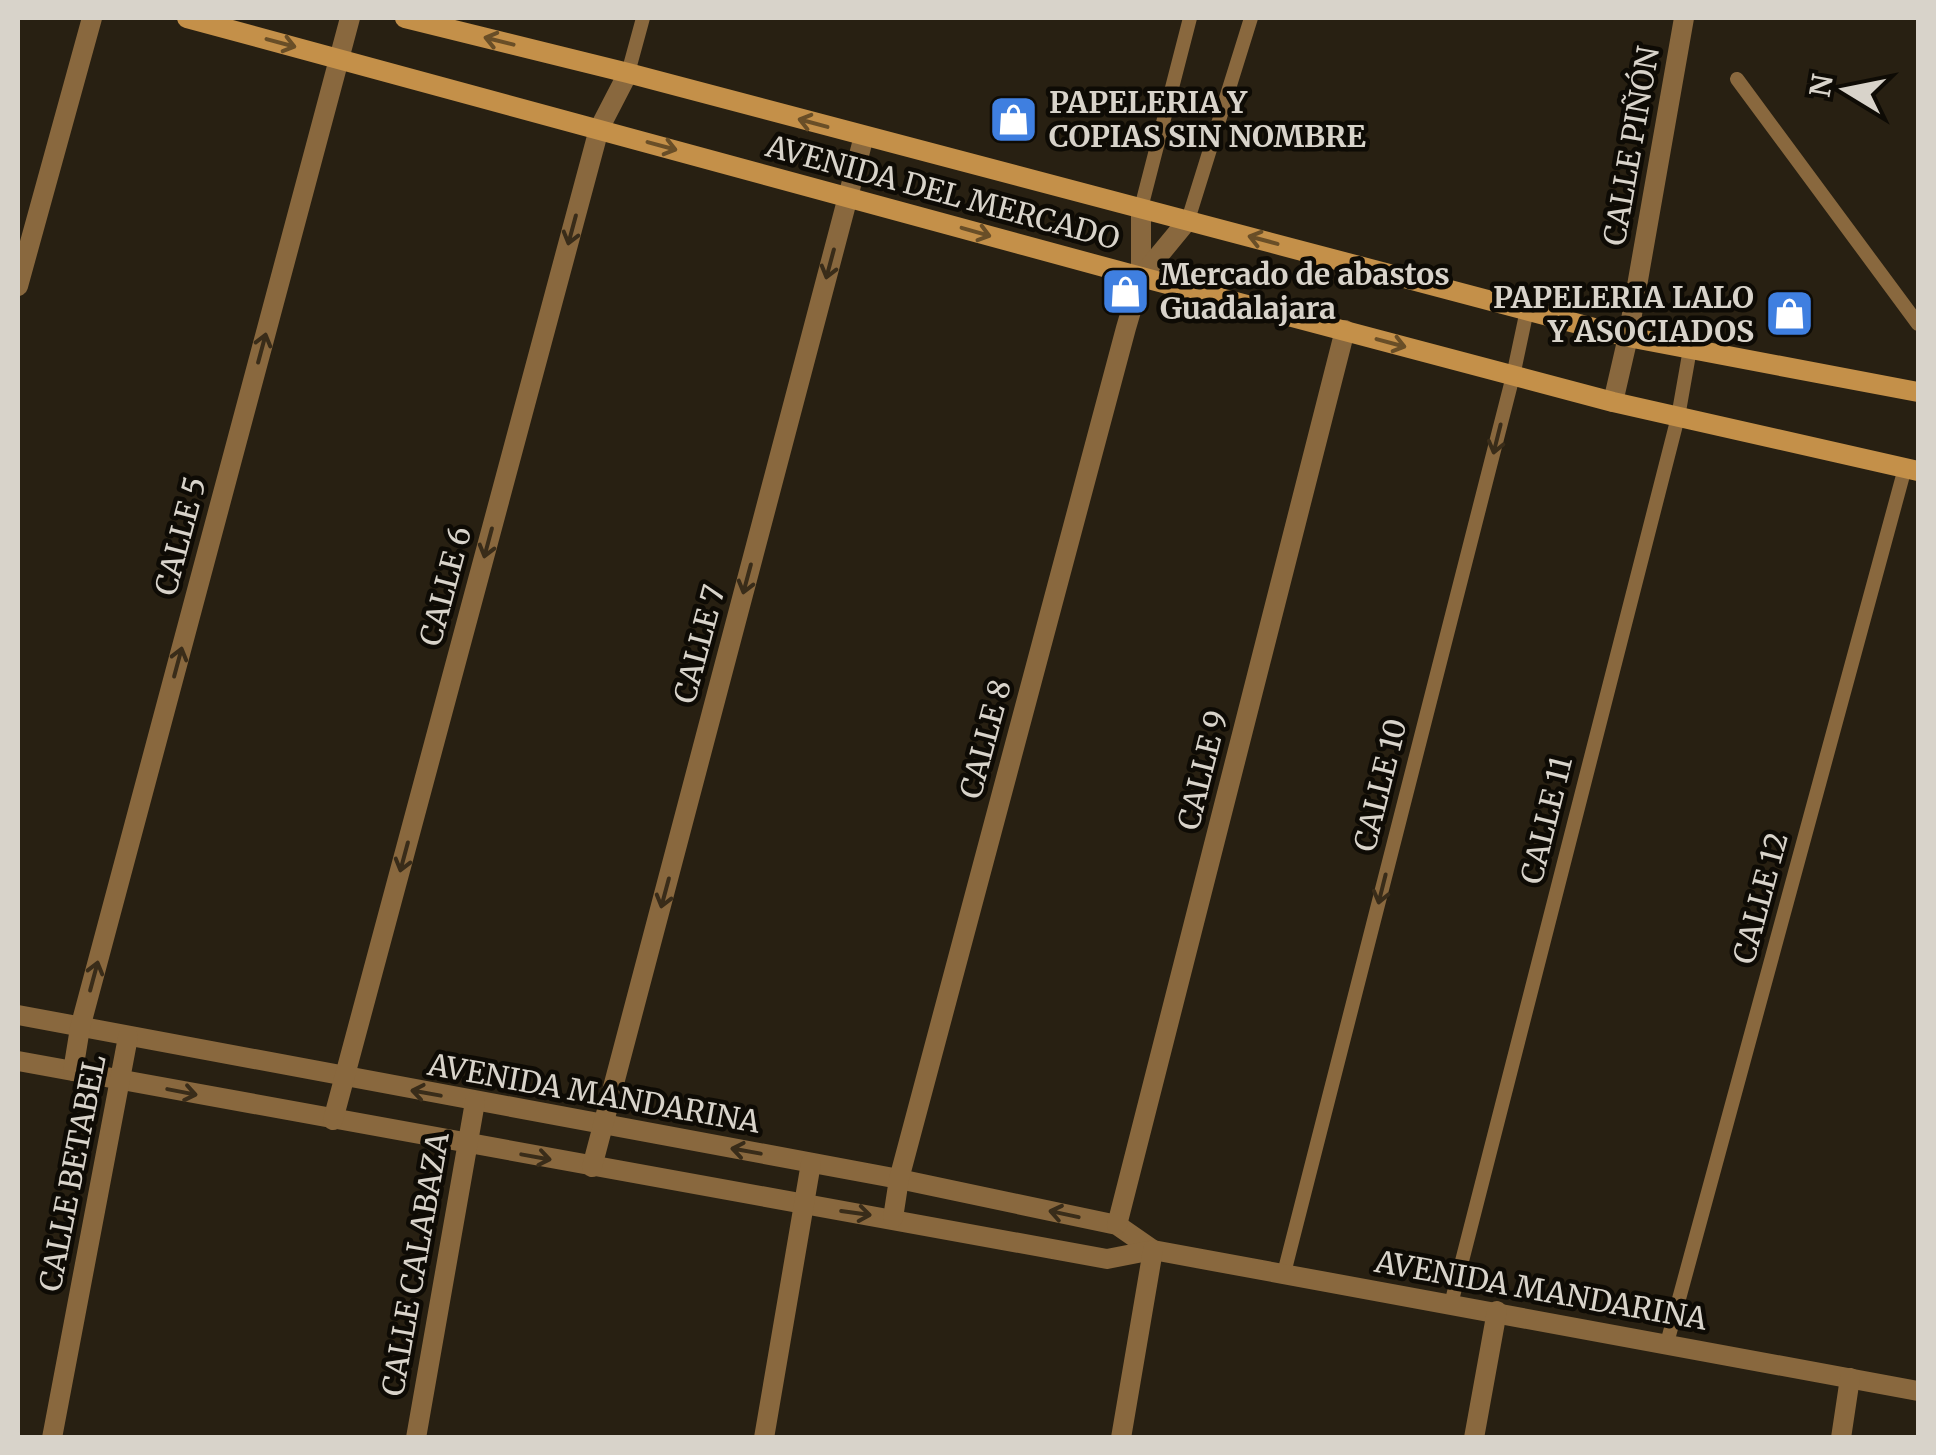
<svg xmlns="http://www.w3.org/2000/svg" width="1936" height="1455" font-family="Merriweather,serif">
	<style>
		.lines { fill: none; stroke-linecap: round; stroke-linejoin: round }
		.lane { stroke: #89683e; stroke-width: 14 }
		.street { stroke: #89683e; stroke-width: 20 }
		.secondary { stroke: #c49049; stroke-width: 20 }
		.oneway { stroke: #694e27 }
		.oneway2 { stroke: #392c19 }
		.labels { text-anchor: middle; dominant-baseline: central; stroke-width: 9; stroke-linejoin: round; paint-order: stroke }
		.poi-label { font-size: 30px; font-weight: bold; fill: #d8d3ca; stroke: #0e0b05; text-anchor: start }
		.street-label { font-size: 30px; fill: #d8d3ca; stroke: #0e0b05 }
	</style>
	<rect width="100%" height="100%" fill="#282012"/>
	<g class="lines">
		<g class="lane">
			<polyline points="628,73 643,18"/>
			<polyline points="1737,79 1918,324"/>
			<polyline points="1141,208 1190,18"/>
			<polyline points="1188,220 1251,18"/>
			<polyline points="1284,1273 1513,376 1527,310"/>
			<polyline points="1451,1304 1678,417 1690,349"/>
			<polyline points="1667,1343 1905,468"/>
		</g>
		<g class="street">
			<polyline points="1141,277 1141,208"/>
			<polyline points="18,286 92,18"/>
			<polyline points="1613,402 1628,337 1684,18"/>
			<polyline points="18,1015 899,1179 1117,1225 1153,1250"/>
			<polyline points="18,1061 1107,1259 1153,1250 1918,1391"/>
			<polyline points="73,1071 80,1028 350,18"/>
			<polyline points="333,1120 599,129 628,73"/>
			<polyline points="592,1167 864,136"/>
			<polyline points="893,1218 899,1179 1126,328 1141,277 1188,220"/>
			<polyline points="1117,1225 1345,330"/>
			<polyline points="52,1438 128,1037"/>
			<polyline points="416,1438 475,1102"/>
			<polyline points="764,1438 811,1163"/>
			<polyline points="1121,1438 1153,1250"/>
			<polyline points="1474,1438 1497,1311"/>
			<polyline points="1841,1438 1850,1378"/>
		</g>
		<g class="secondary">
			<polyline points="187,18 1141,277 1613,402 1918,471"/>
			<polyline points="405,18 628,73 1628,337 1918,392"/>
		</g>
	</g>
	<defs><path id="oneway-shaft" d="M-6 0H5M1.5-3L5.5 0L1.5 3" fill="none" stroke-width="1.6" stroke-linecap="round" stroke-linejoin="round" transform="scale(2.5)"/></defs>
	<g class="oneway">
		<use href="#oneway-shaft" transform="translate(499 41) rotate(-166)"/>
		<use href="#oneway-shaft" transform="translate(281 43) rotate(15)"/>
		<use href="#oneway-shaft" transform="translate(813 123) rotate(-165)"/>
		<use href="#oneway-shaft" transform="translate(662 146) rotate(15)"/>
		<use href="#oneway-shaft" transform="translate(976 232) rotate(16)"/>
		<use href="#oneway-shaft" transform="translate(1263 240) rotate(-165)"/>
		<use href="#oneway-shaft" transform="translate(1391 343) rotate(15)"/>
	</g>
	<g class="oneway2">
		<use href="#oneway-shaft" transform="translate(572 230) rotate(105)"/>
		<use href="#oneway-shaft" transform="translate(830 264) rotate(105)"/>
		<use href="#oneway-shaft" transform="translate(262 348) rotate(-75)"/>
		<use href="#oneway-shaft" transform="translate(1497 439) rotate(104)"/>
		<use href="#oneway-shaft" transform="translate(488 543) rotate(105)"/>
		<use href="#oneway-shaft" transform="translate(747 579) rotate(105)"/>
		<use href="#oneway-shaft" transform="translate(178 662) rotate(-75)"/>
		<use href="#oneway-shaft" transform="translate(404 857) rotate(105)"/>
		<use href="#oneway-shaft" transform="translate(1382 889) rotate(104)"/>
		<use href="#oneway-shaft" transform="translate(665 893) rotate(105)"/>
		<use href="#oneway-shaft" transform="translate(94 976) rotate(-75)"/>
		<use href="#oneway-shaft" transform="translate(182 1092) rotate(11)"/>
		<use href="#oneway-shaft" transform="translate(426 1093) rotate(-170)"/>
		<use href="#oneway-shaft" transform="translate(746 1151) rotate(-170)"/>
		<use href="#oneway-shaft" transform="translate(536 1157) rotate(10)"/>
		<use href="#oneway-shaft" transform="translate(856 1213) rotate(8)"/>
		<use href="#oneway-shaft" transform="translate(1064 1214) rotate(-168)"/>
	</g>
	<defs>
		<symbol id="shop-square" viewBox="-11 -11 22 22"><rect x="-9" y="-9" width="18" height="18" rx="4" fill="#3f7fe0" stroke="#0e0b05"/><path d="M-5-2.5h2.3a2.7 3.5 0 0 1 5.4 0H5L5.5 6h-11ZM-1.5-2.5h3a1.5 2.3 0 0 0-3 0Z" fill="#fff"/></symbol>
	</defs>
	<g fill-rule="evenodd">
		<use href="#shop-square" x="986" y="92" width="55" height="55"/>
		<use href="#shop-square" x="1098" y="264" width="55" height="55"/>
		<use href="#shop-square" x="1762" y="286" width="55" height="55"/>
	</g>
	<g class="labels">
		<g class="poi-label">
			<text x="1049" y="102">PAPELERIA Y<tspan x="1049" dy="34">COPIAS SIN NOMBRE</tspan></text>
			<text x="1160" y="274">Mercado de abastos<tspan x="1160" dy="34">Guadalajara</tspan></text>
			<text x="1754" y="297" text-anchor="end">PAPELERIA LALO<tspan x="1754" dy="34">Y ASOCIADOS</tspan></text>
		</g>
		<g class="street-label">
			<text transform="translate(1631 146) rotate(-80)">CALLE PIÑÓN</text>
			<text transform="translate(943 192) rotate(15)">AVENIDA DEL MERCADO</text>
			<text transform="translate(180 536) rotate(-75)">CALLE 5</text>
			<text transform="translate(445 586) rotate(-75)">CALLE 6</text>
			<text transform="translate(699 644) rotate(-75)">CALLE 7</text>
			<text transform="translate(985 739) rotate(-75)">CALLE 8</text>
			<text transform="translate(1202 770) rotate(-76)">CALLE 9</text>
			<text transform="translate(1380 785) rotate(-76)">CALLE 10</text>
			<text transform="translate(1546 820) rotate(-76)">CALLE 11</text>
			<text transform="translate(1760 898) rotate(-75)">CALLE 12</text>
			<text transform="translate(594 1093) rotate(10)">AVENIDA MANDARINA</text>
			<text transform="translate(72 1173) rotate(-79)">CALLE BETABEL</text>
			<text transform="translate(415 1264) rotate(-80)">CALLE CALABAZA</text>
			<text transform="translate(1541 1290) rotate(10)">AVENIDA MANDARINA</text>
		</g>
	</g>
	<rect width="1936" height="1455" fill="none" stroke="#d8d3ca" stroke-width="40"/>
	<g transform="translate(1846 90) rotate(280)" stroke="#0e0b05" stroke-width="8" paint-order="stroke">
	<path d="M0-8L18 38L0 25L-18 38Z" fill="#d8d3ca"/>
	<text y="-15" font-size="28" font-weight="bold" text-anchor="middle" fill="#d8d3ca">N</text>
	</g>
</svg>
